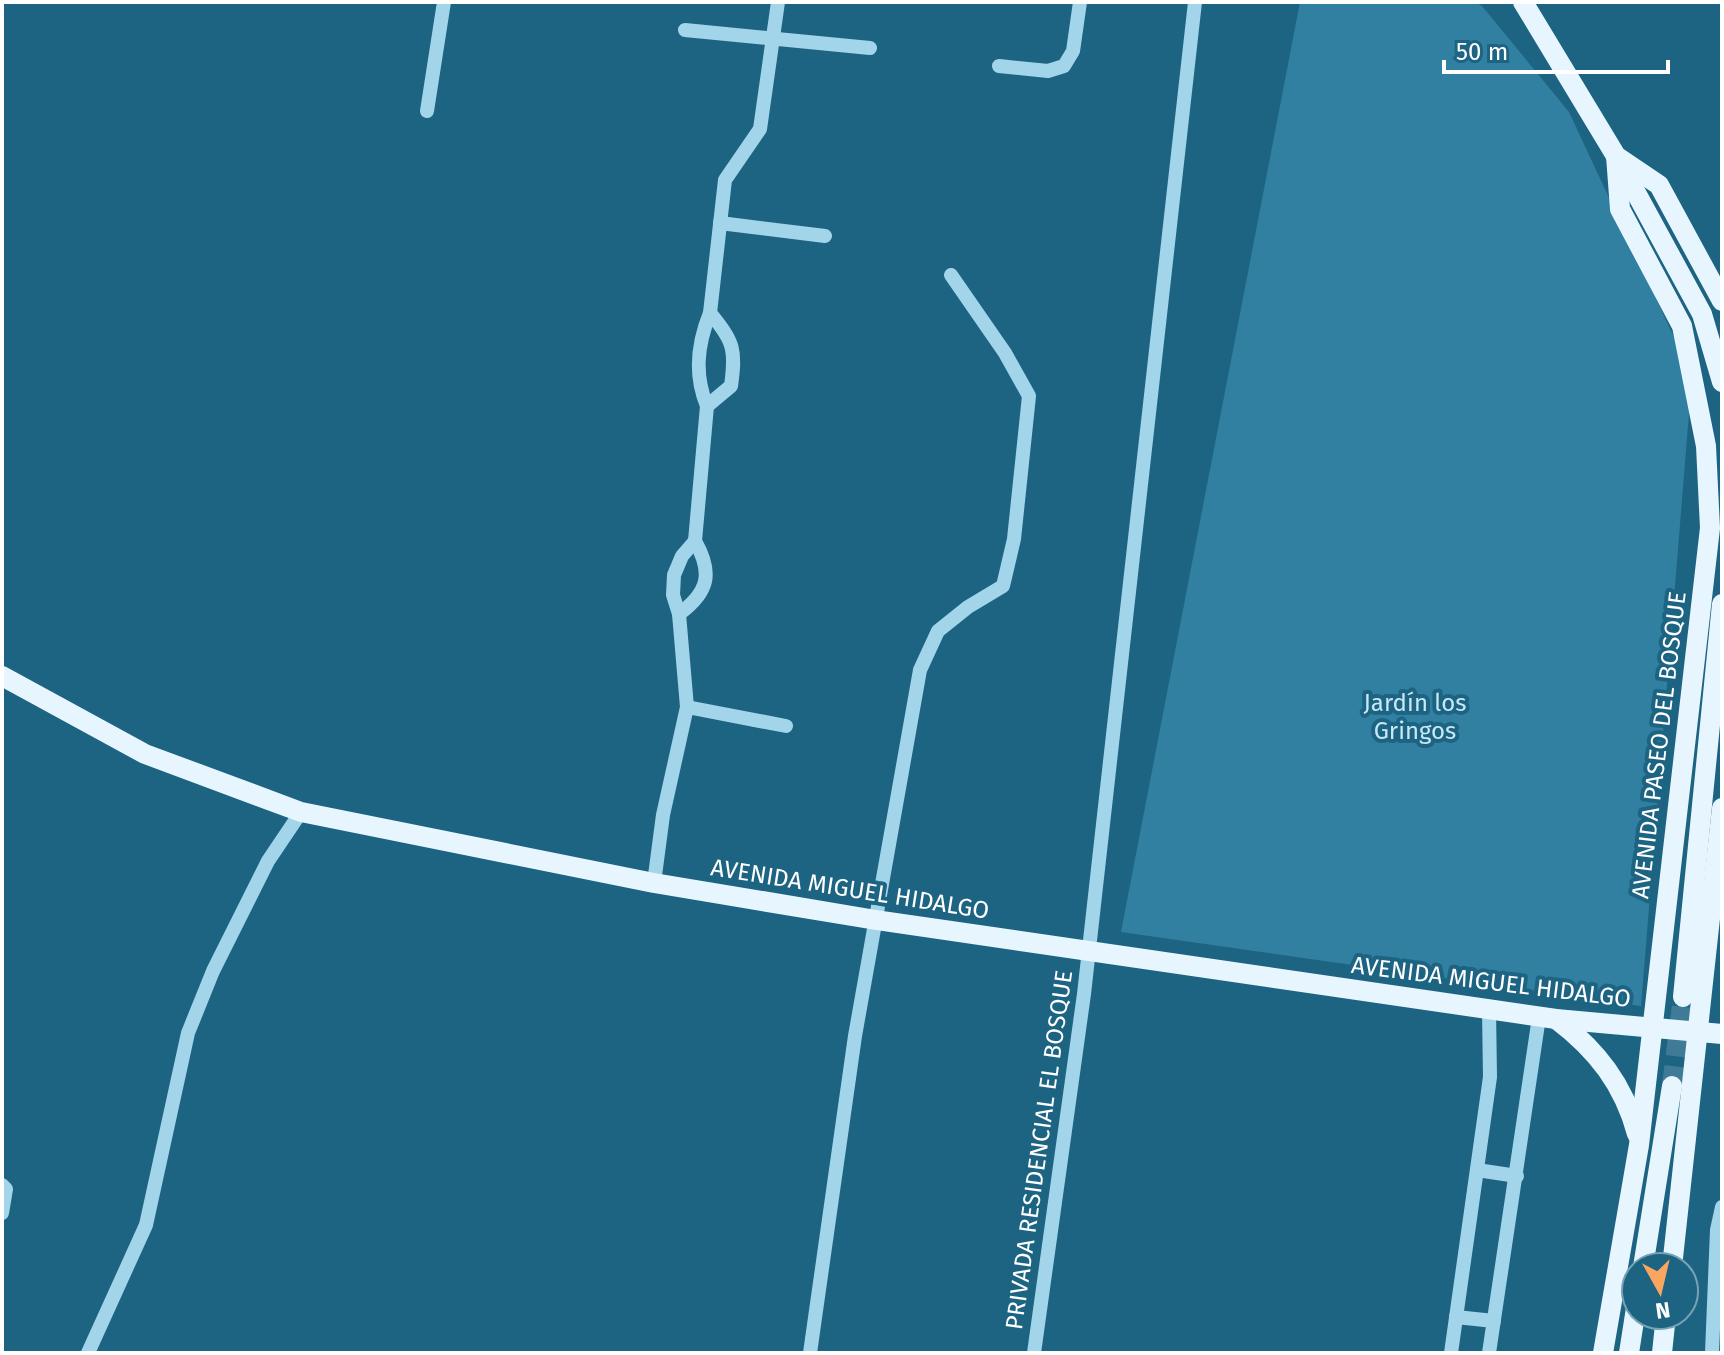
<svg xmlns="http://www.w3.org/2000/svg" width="1724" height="1355" font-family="'Fira Sans',sans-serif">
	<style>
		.green { fill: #3180a1 }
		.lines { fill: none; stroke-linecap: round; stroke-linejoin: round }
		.major-tunnel { stroke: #3f7b96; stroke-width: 20; stroke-dasharray: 20 10; stroke-linecap: butt }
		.minor { stroke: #a3d5ea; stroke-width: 14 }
		.major { stroke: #e7f6fe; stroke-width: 20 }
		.labels { text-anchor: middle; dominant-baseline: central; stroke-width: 8; stroke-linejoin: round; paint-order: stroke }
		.park-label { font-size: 24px; fill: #c7e9f7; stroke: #1d6483 }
		.street-label { font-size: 24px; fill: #fff; stroke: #1d6483 }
	</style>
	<rect width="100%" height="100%" fill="#1d6483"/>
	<polygon class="green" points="1300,2 1475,2 1482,6 1569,112 1692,376 1641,1006 1121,932"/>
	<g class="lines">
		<polyline class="major-tunnel" points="1672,1086 1683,997"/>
		<g class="minor">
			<polyline points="685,30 870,48"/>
			<polyline points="999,66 1048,71 1064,66 1073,51 1080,2"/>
			<polyline points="427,111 444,2"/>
			<polyline points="720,223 825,236"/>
			<path d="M707,406L731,386C736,350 734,341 710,313"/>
			<path d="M679,614C709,592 713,573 695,541L707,406C694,375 697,345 710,313L725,180L760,129L778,2"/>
			<polyline points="687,707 786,726"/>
			<polyline points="654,883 663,815 687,707 679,614 673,595 674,575 682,556 695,541"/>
			<polyline points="1477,1170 1517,1176"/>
			<polyline points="2,1185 6,1189 2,1213"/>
			<polyline points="1456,1317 1494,1321"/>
			<polyline points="88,1353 146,1225 188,1033 213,971 268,861 301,812"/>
			<polyline points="810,1353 855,1036 920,670 938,631 968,607 1003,586 1014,539 1029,396 1005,353 951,275"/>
			<polyline points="1034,1353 1084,994 1195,2"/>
			<polyline points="1451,1353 1490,1077 1489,1010"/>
			<polyline points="1489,1353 1539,1017"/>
			<polyline points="1712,1353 1717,1230 1722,1207"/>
		</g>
		<g class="major">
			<polyline points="1523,2 1616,156 1702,314 1722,382"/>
			<polyline points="1619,158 1659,185 1722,301"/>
			<polyline points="2,676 145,754 301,812 654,883 876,920 1556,1019 1722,1034"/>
			<polyline points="1683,997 1722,604"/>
			<path d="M1556,1019C1597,1050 1624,1085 1637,1134"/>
			<polyline points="1643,1267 1672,1086"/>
			<polyline points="1672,1267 1722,808"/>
			<polyline points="1603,1353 1639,1145 1710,528 1706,446 1682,326 1620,209 1616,156"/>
			<polyline points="1629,1353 1636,1308"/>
			<polyline points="1662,1353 1666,1315"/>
		</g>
	</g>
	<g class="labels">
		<g class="park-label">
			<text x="1415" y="703">Jardín los<tspan x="1415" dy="28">Gringos</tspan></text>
		</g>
		<g class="street-label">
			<text transform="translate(1659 745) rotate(-83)">AVENIDA PASEO DEL BOSQUE</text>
			<text transform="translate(850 889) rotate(9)">AVENIDA MIGUEL HIDALGO</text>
			<text transform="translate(1491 982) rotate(7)">AVENIDA MIGUEL HIDALGO</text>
			<text transform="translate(1039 1150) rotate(-82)">PRIVADA RESIDENCIAL EL BOSQUE</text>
		</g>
	</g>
	<rect width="1724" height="1355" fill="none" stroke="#ffffff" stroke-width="8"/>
	<g transform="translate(1660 1291) rotate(172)"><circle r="38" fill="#1d6483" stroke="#77a2b5" stroke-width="2"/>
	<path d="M0-6L14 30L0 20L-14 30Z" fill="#f9a661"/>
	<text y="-12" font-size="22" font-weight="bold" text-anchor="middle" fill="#ffffff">N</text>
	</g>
	<path d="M1444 60v12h224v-12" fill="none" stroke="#ffffff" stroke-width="4"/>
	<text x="1456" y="60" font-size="24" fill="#ffffff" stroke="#1d6483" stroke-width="6" paint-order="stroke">50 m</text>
</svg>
